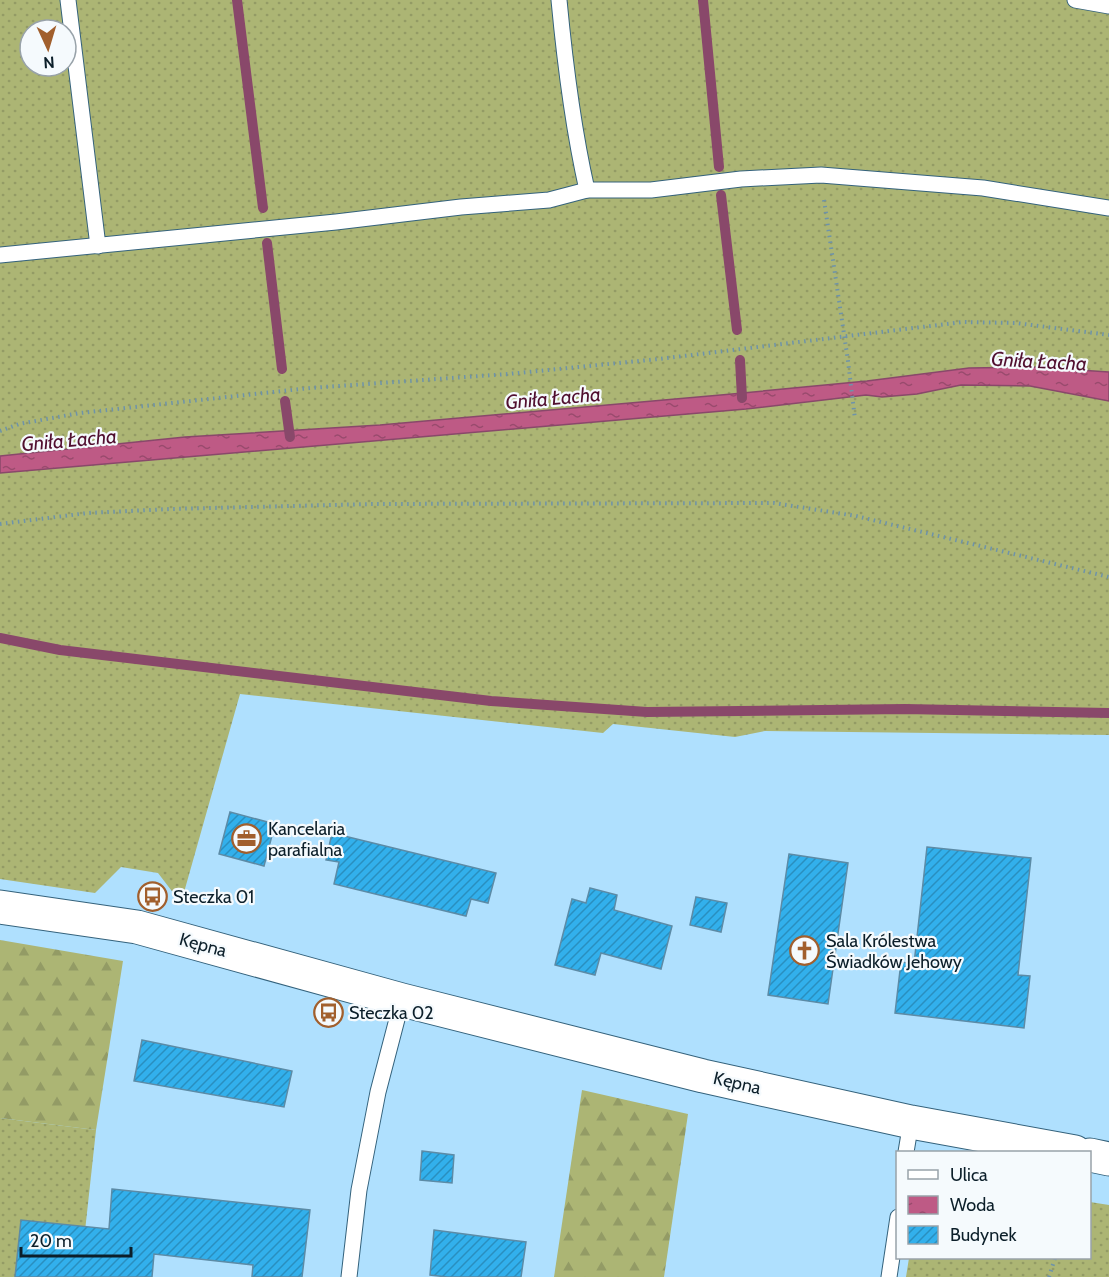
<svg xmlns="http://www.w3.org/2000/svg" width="1109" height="1277" font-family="Cabin,sans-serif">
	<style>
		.grass { fill: url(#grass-dots); fill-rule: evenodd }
		.forest { fill: url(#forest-firs) }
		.water { fill: url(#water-ripples); stroke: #89486a; stroke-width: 1.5 }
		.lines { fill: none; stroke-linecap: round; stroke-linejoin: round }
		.stream { stroke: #89486a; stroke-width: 10 }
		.building { fill: url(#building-hatch); stroke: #5c8ba6; stroke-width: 1.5 }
		.service-casing { stroke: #34627c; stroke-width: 17 }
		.tertiary-casing { stroke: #34627c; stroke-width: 35 }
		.path { stroke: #6e93a9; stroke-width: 4; stroke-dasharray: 1.5 4.5; stroke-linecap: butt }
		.service { stroke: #fff; stroke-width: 15 }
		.tertiary { stroke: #fff; stroke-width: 33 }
		.labels { text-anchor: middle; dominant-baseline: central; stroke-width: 4.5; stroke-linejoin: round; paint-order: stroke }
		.poi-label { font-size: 18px; fill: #0c1f2a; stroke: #f5fafd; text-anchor: start }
		.street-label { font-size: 18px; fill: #0c1f2a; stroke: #f5fafd }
		.water-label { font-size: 20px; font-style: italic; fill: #500f2f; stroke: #f5fafd }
	</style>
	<defs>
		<pattern id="grass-dots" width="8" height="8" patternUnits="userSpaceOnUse" patternTransform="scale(1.5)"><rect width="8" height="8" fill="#acb574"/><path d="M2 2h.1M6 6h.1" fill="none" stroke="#939b65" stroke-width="1.8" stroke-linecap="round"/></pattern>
		<pattern id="forest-firs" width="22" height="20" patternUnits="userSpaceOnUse" patternTransform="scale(1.5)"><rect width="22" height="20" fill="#acb574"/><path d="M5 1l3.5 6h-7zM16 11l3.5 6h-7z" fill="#939b65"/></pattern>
		<pattern id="water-ripples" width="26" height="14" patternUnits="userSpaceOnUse" patternTransform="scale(1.5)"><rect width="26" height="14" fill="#be5a85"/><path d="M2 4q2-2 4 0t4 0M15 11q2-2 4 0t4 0" fill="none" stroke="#994a6d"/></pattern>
		<pattern id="building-hatch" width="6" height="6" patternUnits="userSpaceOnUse" patternTransform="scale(1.5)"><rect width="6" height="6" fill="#32b0ec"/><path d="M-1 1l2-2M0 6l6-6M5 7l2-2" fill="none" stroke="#298fbf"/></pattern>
	</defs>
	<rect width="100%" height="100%" fill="#afe0fe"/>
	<g class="grass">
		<path d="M0,0H1109V372L1033,367L969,368L867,381L732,394L380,425L185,437L0,456ZM30,30H66V66H30Z"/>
		<path d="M961,385L1030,386L1109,401V735L765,731L735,737L613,724L603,733L240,694L181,903L158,873L121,867L95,893L0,879V473L746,409L866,395C899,398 929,392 961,385Z"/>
		<polygon points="0,1118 96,1130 80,1277 0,1277"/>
		<polygon points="1090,1202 1109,1205 1109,1277 906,1277 909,1258 1090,1258"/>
	</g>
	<g class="forest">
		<polygon points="0,940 123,961 96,1130 0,1118"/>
		<polygon points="582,1090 688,1114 664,1277 554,1277"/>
	</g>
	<polygon class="water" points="1033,367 1109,372 1109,401 1030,386 961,385 917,394 882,397 866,395 746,409 0,473 0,456 185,437 380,425 732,394 867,381 969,368"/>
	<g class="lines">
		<g class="stream">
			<polyline points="237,0 263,208"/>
			<polyline points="703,0 719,167"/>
			<polyline points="721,195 737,330"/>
			<polyline points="267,243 282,369"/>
			<polyline points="740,360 742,398"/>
			<polyline points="285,401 290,437"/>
			<polyline points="0,638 60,650 491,701 647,712 905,709 1109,713"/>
		</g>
	</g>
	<g class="building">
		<polygon points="230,812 275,824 264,866 219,854"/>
		<polygon points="332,833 496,873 488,903 471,899 466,916 334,884 339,862 326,860"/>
		<polygon points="927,847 1031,858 1018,975 1030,976 1024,1028 895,1013 901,962 914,964"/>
		<polygon points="789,854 848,863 828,1004 768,995"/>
		<polygon points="590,888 617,895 614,910 672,926 661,969 601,953 595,975 555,965 572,899 586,903"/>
		<polygon points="696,897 727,903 721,932 690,925"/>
		<polygon points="142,1040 292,1071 284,1107 134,1081"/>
		<polygon points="422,1151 454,1155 452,1183 420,1180"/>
		<polygon points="112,1189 310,1210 302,1277 252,1277 253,1265 154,1254 152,1277 15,1277 21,1220 109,1229"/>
		<polygon points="434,1230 526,1242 521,1277 447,1277 430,1275"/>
	</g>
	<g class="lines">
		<defs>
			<g id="service">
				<polyline points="68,0 98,246"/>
				<path d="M559,0C565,64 573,128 587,190"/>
				<polyline points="1075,0 1109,6"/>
				<polyline points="0,255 336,222 461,207 549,200 587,190 651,190 741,179 821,175 983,188 1109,208"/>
				<polyline points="906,1152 911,1122"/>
				<polyline points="349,1277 359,1190 378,1092 402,1000"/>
				<polyline points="889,1277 898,1217"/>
			</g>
			<g id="tertiary">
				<polyline points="0,907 137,927 402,1000 703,1076 911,1122 1075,1152"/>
				<polyline points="1090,1155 1109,1159"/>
			</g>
		</defs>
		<use href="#service" class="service-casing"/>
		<use href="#tertiary" class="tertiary-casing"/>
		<g class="path">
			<polyline points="824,200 848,361 855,419"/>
			<polyline points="0,431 19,424 80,413 310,388 508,374 659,359 963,322 1016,323 1109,335"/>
			<polyline points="0,524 88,513 170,509 372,504 774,503 856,516 1109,577"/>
			<polyline points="1049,1277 1055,1258"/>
		</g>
		<use href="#service" class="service"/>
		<use href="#tertiary" class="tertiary"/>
	</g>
	<defs>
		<symbol id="office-ring" viewBox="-11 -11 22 22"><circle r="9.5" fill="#f5fafd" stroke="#a15f2d" stroke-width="1.5"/><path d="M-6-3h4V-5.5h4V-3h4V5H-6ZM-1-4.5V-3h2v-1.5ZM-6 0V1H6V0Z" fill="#a15f2d"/></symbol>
		<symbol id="bus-ring" viewBox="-11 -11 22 22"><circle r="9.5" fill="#f5fafd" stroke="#a15f2d" stroke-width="1.5"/><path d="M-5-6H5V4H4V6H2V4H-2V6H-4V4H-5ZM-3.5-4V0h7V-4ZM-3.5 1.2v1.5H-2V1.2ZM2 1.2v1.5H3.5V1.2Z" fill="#a15f2d"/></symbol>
		<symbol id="church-ring" viewBox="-11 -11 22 22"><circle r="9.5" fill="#f5fafd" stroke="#a15f2d" stroke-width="1.5"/><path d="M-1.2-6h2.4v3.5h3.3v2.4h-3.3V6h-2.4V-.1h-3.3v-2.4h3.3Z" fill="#a15f2d"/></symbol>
	</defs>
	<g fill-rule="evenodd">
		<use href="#office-ring" x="230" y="822" width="33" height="33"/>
		<use href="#bus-ring" x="136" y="880" width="33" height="33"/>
		<use href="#church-ring" x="788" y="934" width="33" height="33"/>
		<use href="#bus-ring" x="312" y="996" width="33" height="33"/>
	</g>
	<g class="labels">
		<g class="poi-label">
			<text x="268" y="829">Kancelaria<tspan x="268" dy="21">parafialna</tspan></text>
			<text x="173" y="897">Steczka 01</text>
			<text x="826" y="941">Sala Królestwa<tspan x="826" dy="21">Świadków Jehowy</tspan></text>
			<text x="349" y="1013">Steczka 02</text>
		</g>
		<g class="street-label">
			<text transform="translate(203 945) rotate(15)">Kępna</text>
			<text transform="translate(737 1083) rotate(13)">Kępna</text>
		</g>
		<g class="water-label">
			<text transform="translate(1039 361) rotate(3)">Gniła Łacha</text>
			<text transform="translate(553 398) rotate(-5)">Gniła Łacha</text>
			<text transform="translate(69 440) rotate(-5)">Gniła Łacha</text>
		</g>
	</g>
	<rect x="896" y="1151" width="195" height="108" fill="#f5fafd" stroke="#98a2a9" stroke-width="1.5"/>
	<rect x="908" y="1170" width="30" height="9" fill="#ffffff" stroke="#98a2a9" stroke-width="1.5"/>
	<text x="950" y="1181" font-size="18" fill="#0c1f2a">Ulica</text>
	<rect x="908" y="1196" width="30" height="18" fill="url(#water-ripples)" stroke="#98a2a9" stroke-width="1.5"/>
	<text x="950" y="1211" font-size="18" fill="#0c1f2a">Woda</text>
	<rect x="908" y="1226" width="30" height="18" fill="url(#building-hatch)" stroke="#98a2a9" stroke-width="1.5"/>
	<text x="950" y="1241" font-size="18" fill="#0c1f2a">Budynek</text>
	<g transform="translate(48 48) rotate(176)"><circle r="28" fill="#f5fafd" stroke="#98a2a9" stroke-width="1.5"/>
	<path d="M0-4.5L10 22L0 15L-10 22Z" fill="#a15f2d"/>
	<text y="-9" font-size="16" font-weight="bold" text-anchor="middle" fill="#0c1f2a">N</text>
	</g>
	<path d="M21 1247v9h110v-9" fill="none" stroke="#0c1f2a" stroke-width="3"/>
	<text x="30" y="1247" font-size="18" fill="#0c1f2a" stroke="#f5fafd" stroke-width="4.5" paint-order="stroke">20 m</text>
</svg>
